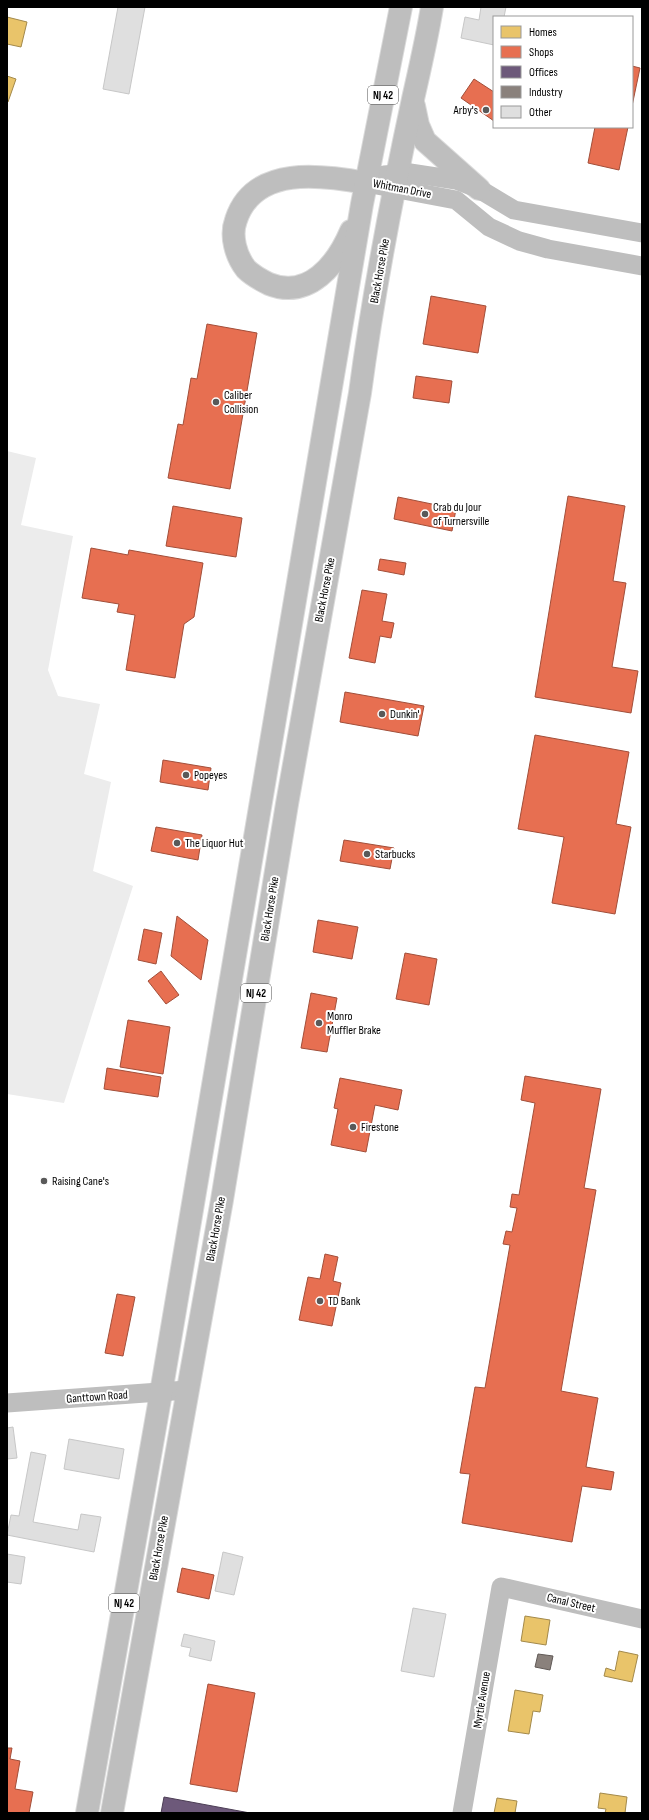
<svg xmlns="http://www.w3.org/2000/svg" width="649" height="1820" font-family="'Sofia Sans Condensed',sans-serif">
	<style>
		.green { fill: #ececec }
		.homes { fill: #e9c46a; stroke: #a3894a }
		.shops { fill: #e76f51; stroke: #a24e39 }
		.offices { fill: #6d597a; stroke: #4c3e55 }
		.industry { fill: #8a817c; stroke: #615a57 }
		.building { fill: #dfdfdf; stroke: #c7c7c7 }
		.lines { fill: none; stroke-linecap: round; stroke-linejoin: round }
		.highway-casing { stroke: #dbdbdb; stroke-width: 24 }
		.minor { stroke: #bebebe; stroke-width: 19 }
		.highway { stroke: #bebebe; stroke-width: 22 }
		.poi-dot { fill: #595959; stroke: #fff; stroke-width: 1.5 }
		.labels { text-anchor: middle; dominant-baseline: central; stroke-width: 4; stroke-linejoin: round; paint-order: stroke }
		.shield { fill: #fff; stroke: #4c4c4c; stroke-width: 1 }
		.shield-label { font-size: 11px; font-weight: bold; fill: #000 }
		.poi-label { font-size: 12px; fill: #000; stroke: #fff; text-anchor: start }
		.street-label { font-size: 12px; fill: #000; stroke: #fff }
	</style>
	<rect width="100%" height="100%" fill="#fff"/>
	<polygon class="green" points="7,451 36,458 21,525 73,536 48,670 58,696 100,704 84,774 111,782 93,871 133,886 64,1103 7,1094"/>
	<g class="homes">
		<polygon points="7,17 27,22 21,47 7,44"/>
		<polygon points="7,76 16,79 8,102 7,102"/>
		<polygon points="525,1616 550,1620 546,1645 521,1641"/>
		<polygon points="619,1651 638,1655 632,1682 604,1676 606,1668 615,1671"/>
		<polygon points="515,1690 543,1695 540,1712 533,1711 529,1734 508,1731"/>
		<polygon points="600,1793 627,1797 625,1813 605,1813 606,1809 598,1808"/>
		<polygon points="497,1798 517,1801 515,1813 494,1813"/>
	</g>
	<g class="shops">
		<polygon points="632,66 640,68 632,106"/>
		<polygon points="474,79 494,92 494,121 461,98"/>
		<polygon points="595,127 628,127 619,170 588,163"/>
		<polygon points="431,296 486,306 478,353 423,344"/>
		<polygon points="207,324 257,333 230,489 168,478 178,424 183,425 191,378 197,379"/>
		<polygon points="416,376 452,381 449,403 413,398"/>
		<polygon points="568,496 625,506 613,581 626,583 612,667 638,671 631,713 535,697"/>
		<polygon points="398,497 456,509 452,531 394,519"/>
		<polygon points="173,506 242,518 236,557 166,546"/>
		<polygon points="91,548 128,555 129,550 203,563 194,617 184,624 175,678 126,670 135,615 117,612 119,604 82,598"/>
		<polygon points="380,559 406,563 404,575 378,570"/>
		<polygon points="362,590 387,594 382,621 394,623 391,638 380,636 375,663 349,658"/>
		<polygon points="345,692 424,706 418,736 340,722"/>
		<polygon points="535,735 629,752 616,824 631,827 615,914 552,903 564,837 518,829"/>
		<polygon points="163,760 211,768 208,790 160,782"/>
		<polygon points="156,827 202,835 198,860 151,851"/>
		<polygon points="344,840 394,848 390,869 340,861"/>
		<polygon points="177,916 208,940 201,980 171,956"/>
		<polygon points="318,920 358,927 352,959 313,952"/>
		<polygon points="144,929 162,933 156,964 138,960"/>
		<polygon points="405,953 437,959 429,1005 396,999"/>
		<polygon points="161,971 179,995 166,1004 148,981"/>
		<polygon points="311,993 337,998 327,1052 301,1048"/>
		<polygon points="128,1020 170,1027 163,1074 120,1067"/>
		<polygon points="107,1068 161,1077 158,1097 104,1089"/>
		<polygon points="525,1076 601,1089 584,1188 596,1190 561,1391 598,1398 586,1467 614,1472 611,1490 582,1486 572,1542 462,1523 470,1474 460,1473 475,1387 485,1388 510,1245 503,1244 506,1231 512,1232 517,1208 510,1207 512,1194 519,1195 535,1103 521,1100"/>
		<polygon points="340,1078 402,1090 398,1110 375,1105 366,1152 331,1145 338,1109 334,1108"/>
		<polygon points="325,1254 338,1257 333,1281 341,1283 332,1326 299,1320 308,1277 320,1279"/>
		<polygon points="117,1294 135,1297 123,1356 105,1353"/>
		<polygon points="182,1568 214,1575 209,1599 177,1592"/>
		<polygon points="208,1684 255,1693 237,1792 190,1784"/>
		<polygon points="7,1748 12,1748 10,1759 20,1761 15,1789 33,1792 29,1813 7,1813"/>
	</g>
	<polygon class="offices" points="164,1797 250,1813 161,1813"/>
	<polygon class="industry" points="538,1654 553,1656 550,1670 535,1667"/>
	<g class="building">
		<polygon points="118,7 145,7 129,94 103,89"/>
		<polygon points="481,7 506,7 504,17 494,17 494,45 461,38 465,17 479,20"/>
		<polygon points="13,1427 17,1458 7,1459 7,1428"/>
		<polygon points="69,1439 124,1449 119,1479 64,1469"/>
		<polygon points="31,1452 46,1455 33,1522 78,1530 81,1514 101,1517 94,1552 7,1535 11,1515 19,1516"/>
		<polygon points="223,1552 243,1557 234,1595 215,1591"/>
		<polygon points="7,1554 25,1557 21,1584 7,1582"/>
		<polygon points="413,1608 446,1614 434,1677 401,1671"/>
		<polygon points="184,1634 215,1641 211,1661 189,1656 191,1648 181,1646"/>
	</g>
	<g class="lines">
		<defs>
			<g id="highway">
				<polyline points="414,106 418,125 425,141 479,189"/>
				<path d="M351,231C337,264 309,300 269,284C261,280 252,275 246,269C236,256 230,236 236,220C254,165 322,175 366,183"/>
				<polyline points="87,1813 161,1393 362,204 401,7"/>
				<path d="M112,1813L222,1200L287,804L360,393C373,295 392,196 413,99C420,68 427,38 432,7"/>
			</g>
		</defs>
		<use href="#highway" class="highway-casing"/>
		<g class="minor">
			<polyline points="384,175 410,173 456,180 479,189 514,210 642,233"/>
			<polyline points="366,183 456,200 489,227 519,241 548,249 642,266"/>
			<polyline points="7,1403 187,1390"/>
			<polyline points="462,1813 501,1587 642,1619"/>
		</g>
		<use href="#highway" class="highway"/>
	</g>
	<g class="poi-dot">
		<circle cx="486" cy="110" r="4"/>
		<circle cx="216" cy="402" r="4"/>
		<circle cx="425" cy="514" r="4"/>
		<circle cx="382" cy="714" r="4"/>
		<circle cx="186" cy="775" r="4"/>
		<circle cx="177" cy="843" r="4"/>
		<circle cx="367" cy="854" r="4"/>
		<circle cx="319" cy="1023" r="4"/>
		<circle cx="353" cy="1127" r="4"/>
		<circle cx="44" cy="1181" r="4"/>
		<circle cx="320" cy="1301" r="4"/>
	</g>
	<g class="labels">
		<g class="shield">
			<rect x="368" y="86" width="30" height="18" rx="3"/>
			<rect x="241" y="984" width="30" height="18" rx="3"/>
			<rect x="109" y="1594" width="30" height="18" rx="3"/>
		</g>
		<g class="shield-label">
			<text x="383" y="95">NJ 42</text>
			<text x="256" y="993">NJ 42</text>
			<text x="124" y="1603">NJ 42</text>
		</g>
		<g class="poi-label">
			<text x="478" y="110" text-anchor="end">Arby's</text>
			<text x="224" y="395">Caliber<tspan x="224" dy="14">Collision</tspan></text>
			<text x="433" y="507">Crab du Jour<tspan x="433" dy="14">of Turnersville</tspan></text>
			<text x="390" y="714">Dunkin'</text>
			<text x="194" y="775">Popeyes</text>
			<text x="185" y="843">The Liquor Hut</text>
			<text x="375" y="854">Starbucks</text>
			<text x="327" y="1016">Monro<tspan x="327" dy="14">Muffler Brake</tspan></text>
			<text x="361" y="1127">Firestone</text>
			<text x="52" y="1181">Raising Cane's</text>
			<text x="328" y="1301">TD Bank</text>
		</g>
		<g class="street-label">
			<text transform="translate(402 189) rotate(11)">Whitman Drive</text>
			<text transform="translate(380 271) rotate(-80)">Black Horse Pike</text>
			<text transform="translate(325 590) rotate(-79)">Black Horse Pike</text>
			<text transform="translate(270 909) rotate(-81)">Black Horse Pike</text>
			<text transform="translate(216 1229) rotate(-80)">Black Horse Pike</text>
			<text transform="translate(97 1397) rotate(-4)">Ganttown Road</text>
			<text transform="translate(159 1548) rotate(-80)">Black Horse Pike</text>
			<text transform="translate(571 1603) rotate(13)">Canal Street</text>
			<text transform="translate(482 1700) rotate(-81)">Myrtle Avenue</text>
		</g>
	</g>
	<rect width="649" height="1820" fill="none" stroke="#000000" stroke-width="16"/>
	<rect x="493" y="16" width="140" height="112" fill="#ffffff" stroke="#999999"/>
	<rect x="501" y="26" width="20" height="12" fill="#e9c46a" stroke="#999999"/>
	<text x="529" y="36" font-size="12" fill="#000000">Homes</text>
	<rect x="501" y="46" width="20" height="12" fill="#e76f51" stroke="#999999"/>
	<text x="529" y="56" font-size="12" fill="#000000">Shops</text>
	<rect x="501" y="66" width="20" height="12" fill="#6d597a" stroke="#999999"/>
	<text x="529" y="76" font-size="12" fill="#000000">Offices</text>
	<rect x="501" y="86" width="20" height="12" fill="#8a817c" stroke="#999999"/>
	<text x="529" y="96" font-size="12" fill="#000000">Industry</text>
	<rect x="501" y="106" width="20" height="12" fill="#dfdfdf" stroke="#999999"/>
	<text x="529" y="116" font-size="12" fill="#000000">Other</text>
</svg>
